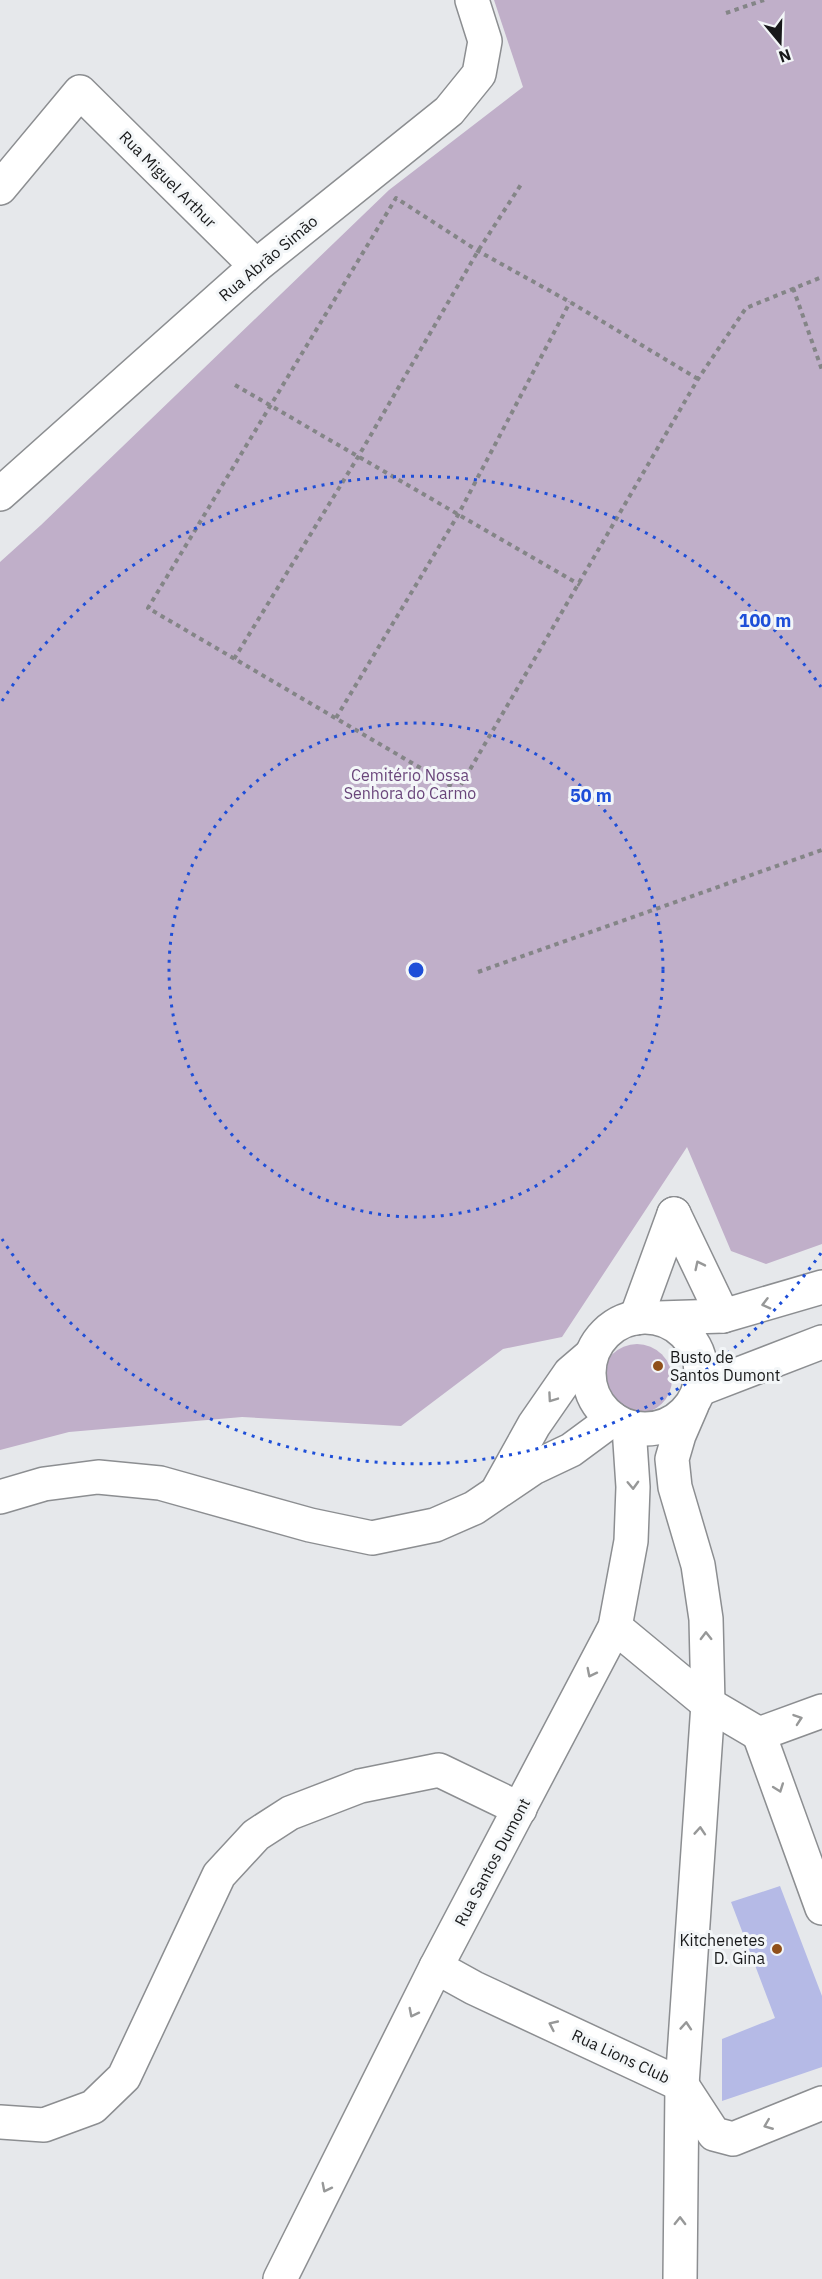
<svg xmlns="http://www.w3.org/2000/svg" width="822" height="2279" font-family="'IBM Plex Sans',sans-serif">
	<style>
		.green { fill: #c0afc9 }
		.building { fill: #b5bae6 }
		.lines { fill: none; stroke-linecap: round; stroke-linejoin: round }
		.minor-casing { stroke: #8c8e91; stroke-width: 36 }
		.path { stroke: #848587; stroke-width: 4; stroke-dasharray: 4.5 4.5; stroke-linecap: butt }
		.minor { stroke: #fff; stroke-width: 33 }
		.oneway { stroke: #979898 }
		.ring { fill: none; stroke: #1d4ed8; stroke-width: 3; stroke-dasharray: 3 6 }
		.poi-dot { fill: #90501a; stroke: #f3f6f8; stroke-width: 2 }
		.labels { text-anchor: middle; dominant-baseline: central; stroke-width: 6; stroke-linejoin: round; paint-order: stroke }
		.street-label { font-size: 16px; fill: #18191a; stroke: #f3f6f8 }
		.park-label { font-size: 16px; fill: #6a467b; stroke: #f3f6f8 }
		.poi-label { font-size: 16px; fill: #18191a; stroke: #f3f6f8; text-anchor: start }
		.centre { fill: #1d4ed8; stroke: #f3f6f8; stroke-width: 3 }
		.ring-label { font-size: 18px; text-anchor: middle; font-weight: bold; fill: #1d4ed8; stroke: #f3f6f8; stroke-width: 6; stroke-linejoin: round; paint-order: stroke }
	</style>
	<rect width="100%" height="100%" fill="#e6e8eb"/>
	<g class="green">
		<polygon points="494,0 822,0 822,1244 766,1264 731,1251 687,1147 562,1337 503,1349 401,1426 242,1417 69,1432 0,1450 0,562 41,525 389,190 523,87"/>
		<circle cx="637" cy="1379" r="35"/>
	</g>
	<polygon class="building" points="780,1886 822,1996 822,2067 722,2101 722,2039 775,2018 731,1902"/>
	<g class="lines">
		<defs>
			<g id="minor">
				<polyline points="0,188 80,92 256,266"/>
				<polyline points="0,494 256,266 449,111 479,74 485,41 472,0"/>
				<polyline points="674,1214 723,1316"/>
				<circle cx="645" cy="1373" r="56"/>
				<polyline points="636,1318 674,1214"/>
				<polyline points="658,1318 723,1316 822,1287"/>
				<polyline points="700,1389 822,1342"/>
				<polyline points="499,1488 534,1425 570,1373 591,1355"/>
				<polyline points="0,1497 44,1484 98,1477 160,1483 310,1525 372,1538 435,1525 474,1508 533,1468 571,1450 613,1419"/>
				<polyline points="615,1627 708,1704 759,1734 822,1711"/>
				<polyline points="759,1734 822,1908"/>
				<polyline points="436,1967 474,1988 682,2085 714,2134 733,2139 822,2103"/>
				<polyline points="0,2122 44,2125 93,2107 124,2077 219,1875 256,1835 290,1813 360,1786 439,1770 520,1809"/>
				<polyline points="280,2279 436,1967 615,1627 631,1541 633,1487 629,1427"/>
				<polyline points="680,2279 682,2085 708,1704 706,1619 698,1565 675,1487 672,1459 679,1435 692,1405"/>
			</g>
		</defs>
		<use href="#minor" class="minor-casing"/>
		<g class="path">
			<polyline points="726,13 764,0"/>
			<polyline points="793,288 822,370"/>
			<polyline points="698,379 570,302 478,251 396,198 148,608 458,790 698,379 746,308 822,277"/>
			<polyline points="235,385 580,585"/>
			<polyline points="234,659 358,457 478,251 522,183"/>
			<polyline points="336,718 458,515 570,302"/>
			<polyline points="478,972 822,850"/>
		</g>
		<use href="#minor" class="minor"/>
	</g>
	<defs><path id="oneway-chevron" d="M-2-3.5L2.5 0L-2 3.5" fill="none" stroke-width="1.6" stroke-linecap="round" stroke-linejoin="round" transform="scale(1.5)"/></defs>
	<g class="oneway">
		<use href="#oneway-chevron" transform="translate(699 1265) rotate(-116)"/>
		<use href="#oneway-chevron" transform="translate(766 1304) rotate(165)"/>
		<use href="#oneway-chevron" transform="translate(552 1398) rotate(125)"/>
		<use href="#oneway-chevron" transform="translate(633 1485) rotate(88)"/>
		<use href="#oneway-chevron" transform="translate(706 1636) rotate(-91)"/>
		<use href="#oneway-chevron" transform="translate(591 1673) rotate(117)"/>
		<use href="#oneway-chevron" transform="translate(798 1719) rotate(-19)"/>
		<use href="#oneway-chevron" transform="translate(779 1788) rotate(70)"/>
		<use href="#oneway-chevron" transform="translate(700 1831) rotate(-86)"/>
		<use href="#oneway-chevron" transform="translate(413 2013) rotate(117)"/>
		<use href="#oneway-chevron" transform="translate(553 2025) rotate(-155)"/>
		<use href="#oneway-chevron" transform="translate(686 2026) rotate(-86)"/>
		<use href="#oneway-chevron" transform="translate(768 2125) rotate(158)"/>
		<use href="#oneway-chevron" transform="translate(326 2188) rotate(117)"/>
		<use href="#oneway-chevron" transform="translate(680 2221) rotate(-89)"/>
	</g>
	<g class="ring">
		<circle cx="416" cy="970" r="247"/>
		<path d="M821 1253A494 494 0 0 1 2 1239M2 701A494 494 0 0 1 821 687"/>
	</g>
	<g class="poi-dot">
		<circle cx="658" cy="1366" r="6"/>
		<circle cx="777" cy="1949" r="6"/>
	</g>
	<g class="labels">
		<g class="street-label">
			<text transform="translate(168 179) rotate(45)">Rua Miguel Arthur</text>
			<text transform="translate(268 258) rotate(-40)">Rua Abrão Simão</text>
			<text transform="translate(492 1862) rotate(-62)">Rua Santos Dumont</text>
			<text transform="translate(621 2056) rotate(25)">Rua Lions Club</text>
		</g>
		<g class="park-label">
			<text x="410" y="775">Cemitério Nossa<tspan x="410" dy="18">Senhora do Carmo</tspan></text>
		</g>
		<g class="poi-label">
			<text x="670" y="1357">Busto de<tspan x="670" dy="18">Santos Dumont</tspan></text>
			<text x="765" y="1940" text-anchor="end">Kitchenetes<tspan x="765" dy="18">D. Gina</tspan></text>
		</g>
	</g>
	<circle cx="416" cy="970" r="9" class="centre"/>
	<g class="ring-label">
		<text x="765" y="627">100 m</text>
		<text x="591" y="802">50 m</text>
	</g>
	<g transform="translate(780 42) rotate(161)" stroke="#f3f6f8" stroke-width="4.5" paint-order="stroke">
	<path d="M0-4.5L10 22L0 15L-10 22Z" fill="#18191a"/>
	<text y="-9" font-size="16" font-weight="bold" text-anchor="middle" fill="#18191a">N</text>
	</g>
</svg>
